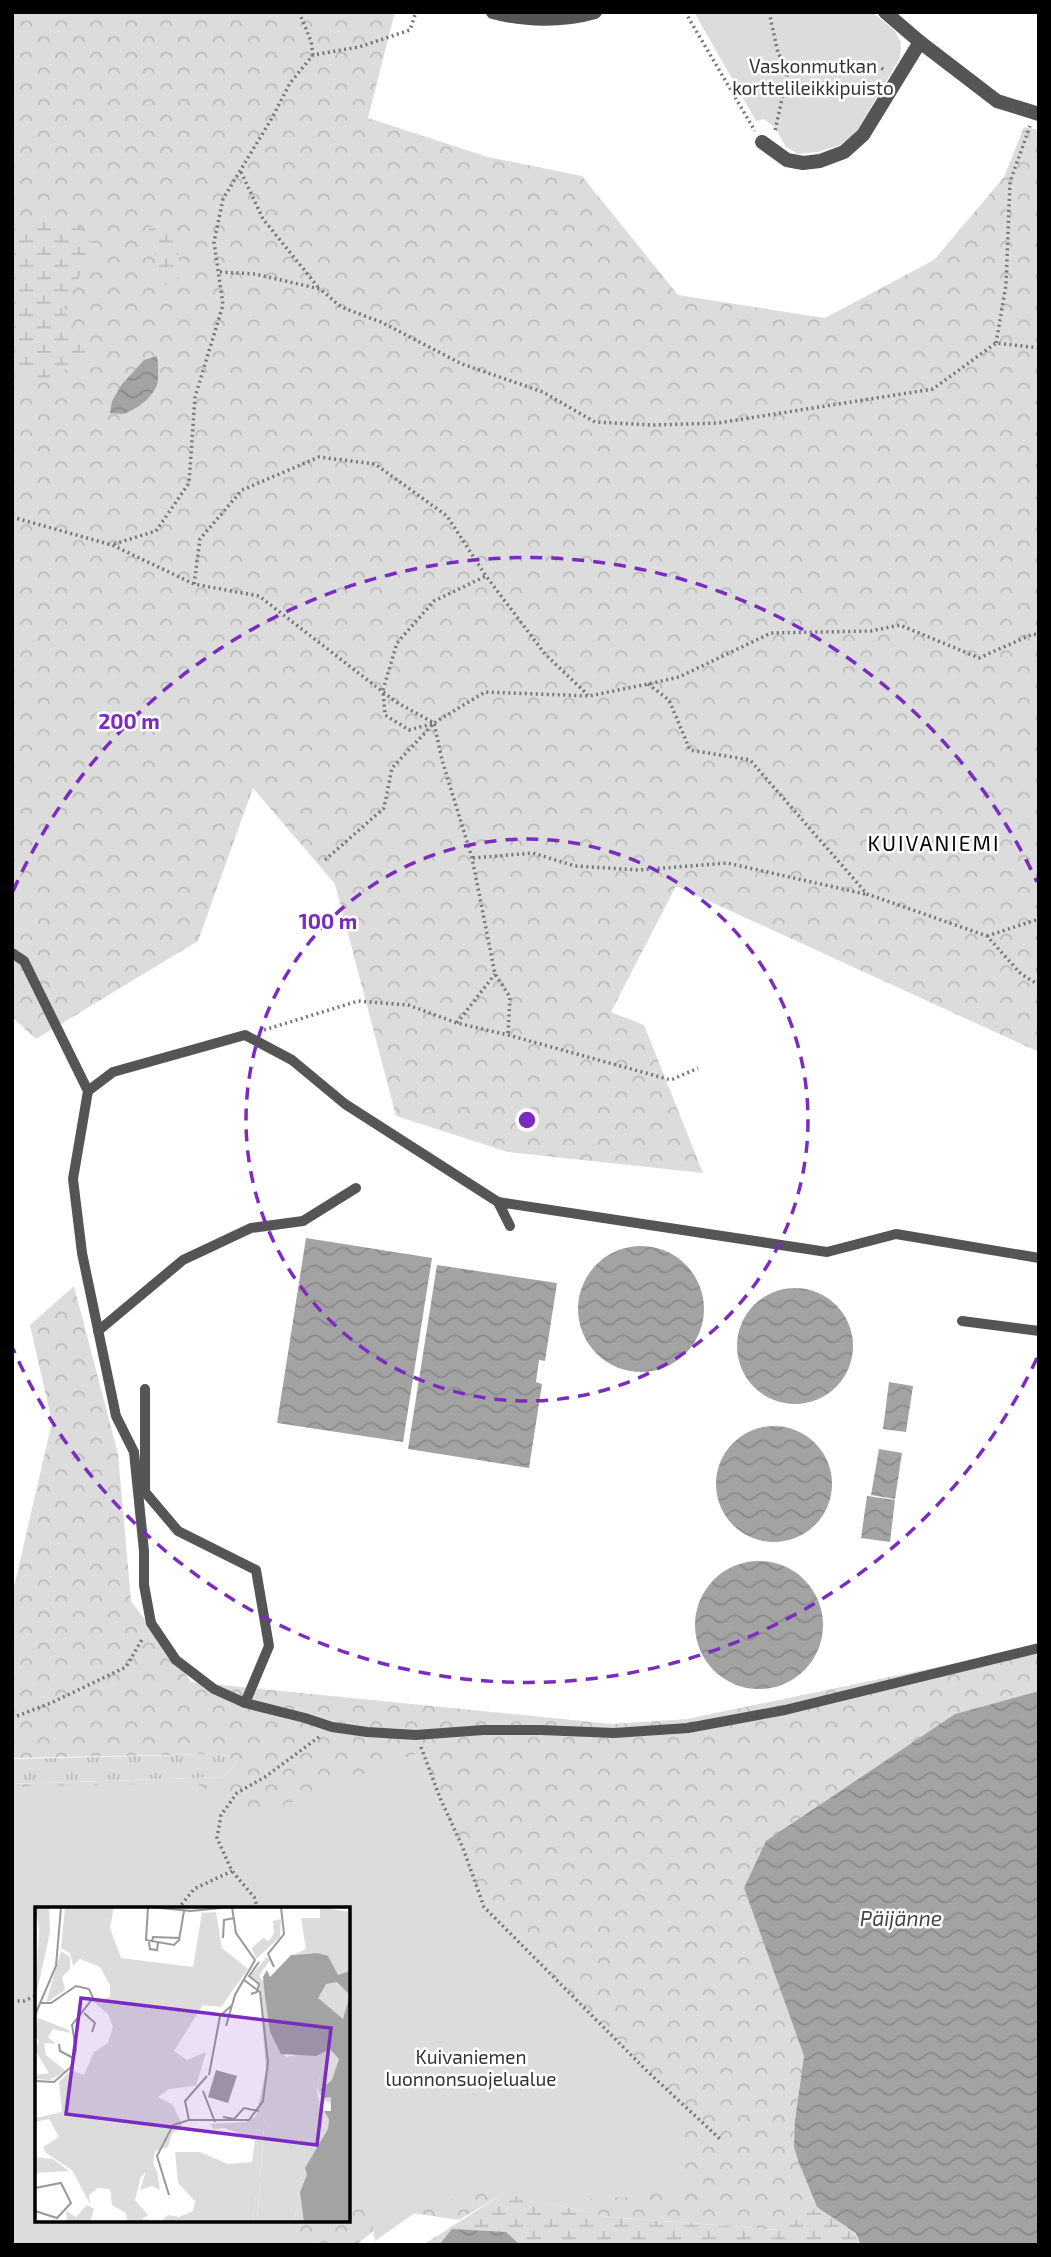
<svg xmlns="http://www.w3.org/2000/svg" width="1051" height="2257" font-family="'Exo 2',sans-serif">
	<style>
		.grass { fill: url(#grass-tufts) }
		.forest { fill: url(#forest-crowns); fill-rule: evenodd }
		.wetland { fill: url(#wetland-marsh) }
		.park { fill: #dcdcdc }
		.water { fill: url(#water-waves) }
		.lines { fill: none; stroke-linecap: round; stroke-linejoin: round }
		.path { stroke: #777; stroke-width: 3.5; stroke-dasharray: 2 3.5; stroke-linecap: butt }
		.lane { stroke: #555; stroke-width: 10 }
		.street { stroke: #555; stroke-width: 14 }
		.ring { fill: none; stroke: #7b2cbf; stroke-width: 3.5; stroke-dasharray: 12 9 }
		.labels { text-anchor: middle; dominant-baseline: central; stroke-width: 5; stroke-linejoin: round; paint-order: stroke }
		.park-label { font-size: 19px; fill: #333; stroke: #fff }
		.neighbourhood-label { font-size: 21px; letter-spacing: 2px; fill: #000; stroke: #fff }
		.water-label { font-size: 21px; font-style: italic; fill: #444; stroke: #fff }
		.inset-road { fill: none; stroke: #999; stroke-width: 2 }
		.view { fill: #7b2cbf; fill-opacity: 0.15; stroke: #7b2cbf; stroke-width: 3.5 }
		.inset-edge { fill: none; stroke: #000; stroke-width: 3.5 }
		.centre { fill: #7b2cbf; stroke: #fff; stroke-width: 3.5 }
		.ring-label { font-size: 21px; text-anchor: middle; font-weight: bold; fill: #7b2cbf; stroke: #fff; stroke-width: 5; stroke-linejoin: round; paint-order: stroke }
	</style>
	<defs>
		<pattern id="grass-tufts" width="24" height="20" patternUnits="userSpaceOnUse" patternTransform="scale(1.75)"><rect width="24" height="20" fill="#dcdcdc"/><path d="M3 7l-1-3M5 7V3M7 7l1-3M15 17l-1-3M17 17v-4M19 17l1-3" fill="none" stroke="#bbb"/></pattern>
		<pattern id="forest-crowns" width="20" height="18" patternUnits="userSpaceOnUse" patternTransform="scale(1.75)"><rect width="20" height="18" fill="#dcdcdc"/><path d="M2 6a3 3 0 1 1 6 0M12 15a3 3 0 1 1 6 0" fill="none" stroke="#bbb"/></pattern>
		<pattern id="wetland-marsh" width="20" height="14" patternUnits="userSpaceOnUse" patternTransform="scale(1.75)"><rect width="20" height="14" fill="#dcdcdc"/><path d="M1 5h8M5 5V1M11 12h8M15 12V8" fill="none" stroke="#bbb"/></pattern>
		<pattern id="water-waves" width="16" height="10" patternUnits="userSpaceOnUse" patternTransform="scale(1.75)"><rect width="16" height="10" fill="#a3a3a3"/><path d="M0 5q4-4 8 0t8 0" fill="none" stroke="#8b8b8b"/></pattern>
	</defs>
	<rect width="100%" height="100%" fill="#fff"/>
	<polygon class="grass" points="220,1754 237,1761 225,1777 12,1784 12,1759"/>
	<g class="forest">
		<polygon points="12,12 395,12 368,118 488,157 582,176 678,295 825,318 934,260 1004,177 1024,127 1039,130 1039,1052 676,886 611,1012 644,1025 703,1173 508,1152 396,1116 335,884 253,788 198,941 36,1039 12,1017"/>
		<path d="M74,1286L118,1454L131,1601L191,1682L612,1724L687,1719L1039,1646V1691L955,1714L744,1888L804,2056L795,2120L798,2159L817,2207L780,2230L609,2217L504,2193L459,2220L399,2211L356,2245H12V1784L225,1777L237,1761L220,1754L12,1758V1596L52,1422L30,1325ZM37,1909H348V2220H37Z"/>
	</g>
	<g class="wetland">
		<polygon points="73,218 95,246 64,307 87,357 45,381 12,377 12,222"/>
		<path d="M174,218C182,230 177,239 178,252C179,261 182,267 182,276L165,286L156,280C158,261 160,254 144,242C143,226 160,222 174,218Z"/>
		<polygon points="798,2160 941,2245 423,2245 504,2193 609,2217 780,2230 817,2207"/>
	</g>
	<g class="park">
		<polygon points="694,12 872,12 895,31 901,43 900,58 855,134 840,145 818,152 798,154 786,147 775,128 764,119 756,121"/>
		<polygon points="422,1751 484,1907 685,2106 684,2193 664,2187 624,2197 533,2203 496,2188 423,2207 375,2241 366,2192 348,2195 348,1909 37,1909 37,2220 298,2220 302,2245 12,2245 12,1787 194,1783 261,1814"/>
	</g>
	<g class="water">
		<path d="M157,356C158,365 159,376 157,385C153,397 134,412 122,414C118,414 114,413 110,413L112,401L122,384L144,360Z"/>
		<polygon points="306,1238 432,1258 403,1442 277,1423"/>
		<circle cx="641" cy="1309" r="63"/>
		<polygon points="437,1265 557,1283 545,1361 539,1360 536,1382 542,1384 529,1468 408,1449"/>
		<circle cx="795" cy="1346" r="58"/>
		<polygon points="889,1382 913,1386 906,1432 883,1429"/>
		<circle cx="774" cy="1484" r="58"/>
		<polygon points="879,1449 902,1453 895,1499 871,1495"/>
		<polygon points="867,1496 895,1500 890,1542 861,1538"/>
		<circle cx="759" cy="1625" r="64"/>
		<polygon points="1039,1691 1039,2245 861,2245 856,2233 817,2207 798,2160 794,2147 795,2120 804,2056 744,1888 766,1841 955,1714"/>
		<polygon points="452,2229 506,2232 520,2245 439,2245"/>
	</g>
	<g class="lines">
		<g class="path">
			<polyline points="299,12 311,41 313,55"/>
			<polyline points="685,12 755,131"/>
			<polyline points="769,12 778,53 788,71 775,131"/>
			<polyline points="789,71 837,63 881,68 884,70"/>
			<polyline points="241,172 263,219 318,287"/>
			<polyline points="220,272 255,274 320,289 341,307 381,322 462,364 543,392 595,422 652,425 718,423 933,389 996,343 1039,348"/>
			<polyline points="996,343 1006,285 1010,182 1030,126"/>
			<polyline points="12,517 112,545 194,584 259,596 396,702 434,723 442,760 472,858 495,974 510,997 508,1035"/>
			<polyline points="114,544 156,531 189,483 195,397 223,305 214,242 223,199 272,118 290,83 313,55 359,47 410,30 416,12"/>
			<polyline points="194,584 200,539 242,490 319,457 375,464 447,516 486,576 545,654 588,695"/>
			<polyline points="648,684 669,700 690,750 750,760 867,894 987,936 1021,974 1039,985"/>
			<polyline points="432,724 409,730 385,715 383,690 397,643 434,601 486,576"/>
			<polyline points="473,858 533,853 575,866 639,870 727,863 865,894"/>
			<polyline points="325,860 384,808 392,768 434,723 485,692 589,696 648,684 679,677 771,633 871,631 900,625 979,658 1033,634 1039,635"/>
			<polyline points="987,936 1039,919"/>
			<polyline points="457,1023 495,974"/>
			<polyline points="264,1030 358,1001 408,1005 457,1023 508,1035 671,1080 698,1068"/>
			<polyline points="12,1718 53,1702 126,1667 143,1638"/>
			<polyline points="421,1747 440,1798 463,1848 484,1907 648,2072 720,2139"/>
			<polyline points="178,1909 194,1889 232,1871"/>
			<polyline points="258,1909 254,1897 232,1871 217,1838 221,1815 237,1793 265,1777 319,1737"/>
			<polyline points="12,2001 24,2001 37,1995"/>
		</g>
		<g class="lane">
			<polyline points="12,953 24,961 88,1091 73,1179 82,1253 116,1416 134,1452 144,1551 144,1585 151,1623 176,1660 214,1689 245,1703 305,1718 332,1727 367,1732 416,1735 483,1730 541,1730 614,1733 688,1728 785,1710 1039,1648"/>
			<polyline points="88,1091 113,1072 245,1035 292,1060 345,1104 498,1202"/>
			<polyline points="510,1226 498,1202 827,1252 896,1234 1039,1258"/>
			<polyline points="962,1321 1039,1331"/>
			<polyline points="98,1331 183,1260 251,1228 303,1221 356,1188"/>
			<polyline points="145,1389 145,1492 178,1531 256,1570 269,1646 245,1703"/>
		</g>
		<g class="street">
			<path d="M493,12C525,21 564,21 595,12"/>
			<polyline points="885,12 920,42 997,101 1039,114"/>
			<polyline points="762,142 787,160 803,163 820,161 844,152 863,135 920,42"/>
		</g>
	</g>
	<g class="ring">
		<circle cx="527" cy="1120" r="281"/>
		<path d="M1037 1358A563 563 0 0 1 13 1349M13 891A563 563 0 0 1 1037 882"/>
	</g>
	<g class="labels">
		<g class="park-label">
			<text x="813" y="65">Vaskonmutkan<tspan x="813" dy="22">korttelileikkipuisto</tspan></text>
			<text x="471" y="2056">Kuivaniemen<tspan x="471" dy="22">luonnonsuojelualue</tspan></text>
		</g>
		<g class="neighbourhood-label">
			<text x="934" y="842">KUIVANIEMI</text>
		</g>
		<g class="water-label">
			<text x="901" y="1917">Päijänne</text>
		</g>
	</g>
	<g transform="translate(35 1907)">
		<rect width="315" height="315" fill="#fff"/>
		<path d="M230,205L222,315H218L229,207ZM111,264H122L125,283L117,279L105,283Z" fill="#dcdcdc"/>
		<path d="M0,0H14L15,25L0,94L4,22ZM30,0H79L75,21L86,51L158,60L167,6L181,5L187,41L213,62L186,100L168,98L139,144L152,153L171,145L161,179L134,182L123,190L138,198L147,218L137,227L133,240L120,244L118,256L127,276L122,264H112L106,270L100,293L113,308L107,312L126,314L133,308L144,310L158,304L160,294L143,276L140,245H165L193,257L217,255L220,233L190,221L179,222L175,217L211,215L221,209L231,163L224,75L215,69L232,50L235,53L224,69L229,75L235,125L251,150L271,146L288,147L290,151L282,181V193L294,212L293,222L267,267L259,315H222L230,206L218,315H92L91,306L77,298L75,282L63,281L54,288L55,297L37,263L11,246L8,240L24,230L14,212L0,215V211L27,205L24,175L36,163L49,168L59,145L73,136L78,120L73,107L59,95L75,90V78L65,60L45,52L38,59L35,46L26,41ZM285,0L315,5V24L279,46L260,47L271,42L266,11H285ZM246,12L245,30L221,52L217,41L228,31L234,34L239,26L238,14ZM26,44L35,50V62L27,70L30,83L11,96ZM3,111L34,123L35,126L18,122L13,130L21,137L9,136L11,148L31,164L15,173L0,172V168L14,166L0,143L4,134L0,128ZM1,250L18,252L34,264L0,266ZM52,298L59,302L55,315H32L31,304L41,310Z" fill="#dcdcdc"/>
		<path d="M315,36L314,54L315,136L250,56L279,46V42ZM307,137L285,315H259L267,267L292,222L294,212L289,204H296L295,196L288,193L282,181L290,151L282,146ZM60,200L74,208L58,231L53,225Z" fill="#dcdcdc"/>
		<path d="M315,19V40L306,49L272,44V27ZM275,160L284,161L281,182L285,196L280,197V204H289L290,231L266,263L257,315H222L236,203L232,184L250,180Z" fill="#dcdcdc"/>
		<path d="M282,46L293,49L303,68L315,64V315H269L265,285L272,268L270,261L293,222L294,212L289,204H296V190L288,191L286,182L297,173L304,152L295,142L281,149L246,147L235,125L230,90L228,70L232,63L235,70L256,48ZM302,75L315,88L308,112L283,91L291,77ZM181,163L202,169L193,196L173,190Z" fill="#a3a3a3" fill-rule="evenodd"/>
		<path class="inset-road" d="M113,0L111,33L139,38L144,33L149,4M115,0L156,4L196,0M188,31L189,13L199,11M114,35L115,42L122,43L123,36M117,35L118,30L145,31M239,60L233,47L249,27L246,0M216,87L222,85L224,77L214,69L224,55M49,106L60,116L57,125M0,108L21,59L26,0M191,119L200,88L220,53L201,26L197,0M24,137L25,144L40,152M174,168L185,109L196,99M0,174L19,175L36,160L41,143L37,118L58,91L54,82L41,79L16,96H6M168,184L180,215M188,210L199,212L209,201L224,204M154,213L150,194L172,169M0,281L26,276L36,296L22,311L0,304M134,288L122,249L138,218L154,213H214L228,194L233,155L225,85L209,73"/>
		<path class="view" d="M46,91L296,121L282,238L31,207Z"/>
		<rect width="315" height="315" class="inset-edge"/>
	</g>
	<circle cx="527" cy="1120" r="10" class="centre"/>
	<g class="ring-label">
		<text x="129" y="729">200 m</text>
		<text x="328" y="929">100 m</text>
	</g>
	<rect width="1051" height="2257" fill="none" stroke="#000000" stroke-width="28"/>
</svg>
